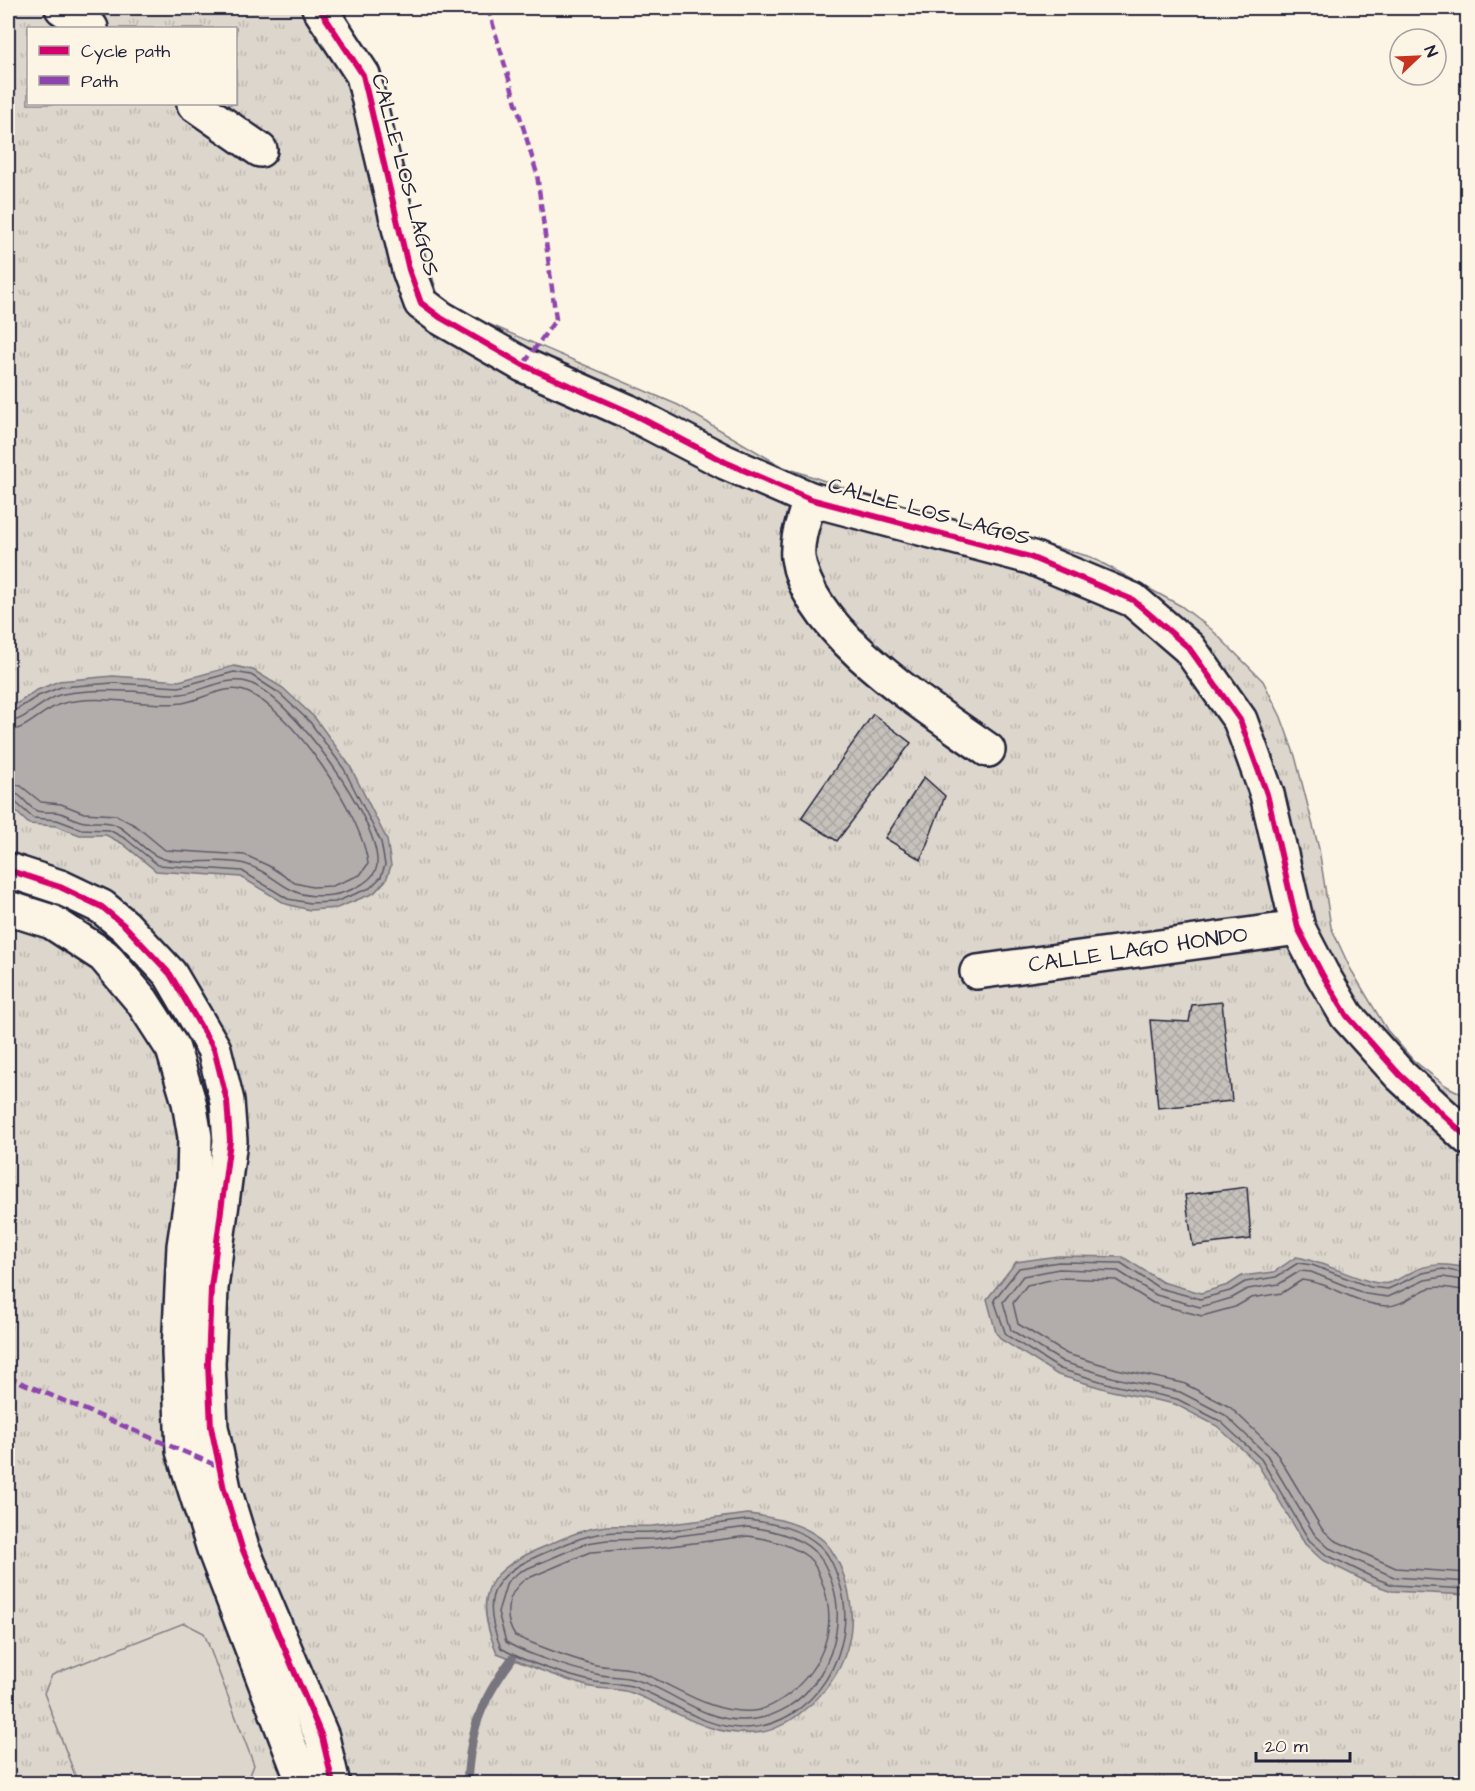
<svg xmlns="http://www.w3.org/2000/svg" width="1475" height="1791" font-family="'Architects Daughter',sans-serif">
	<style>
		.grass { fill: url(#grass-tufts); stroke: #7f7c84; stroke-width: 1.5; fill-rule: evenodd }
		.park { fill: #dcd6cc; stroke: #7f7c84; stroke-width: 1.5 }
		.water { fill: #b2adab; stroke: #78757e; stroke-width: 1.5 }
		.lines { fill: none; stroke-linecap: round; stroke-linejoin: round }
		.shore { stroke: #5c5a68; stroke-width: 1.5 }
		.stream { stroke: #78757e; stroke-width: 9 }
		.building { fill: url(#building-cross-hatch); stroke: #22223b; stroke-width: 1.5 }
		.minor-casing { stroke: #22223b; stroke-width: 38 }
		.minor { stroke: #fcf5e5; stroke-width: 33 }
		.quiet { stroke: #8e44ad; stroke-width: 4.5; stroke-dasharray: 9 4.5; stroke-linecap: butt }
		.cycleway-casing { stroke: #fcf5e5; stroke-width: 10 }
		.cycleway { stroke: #d6006c; stroke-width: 6 }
		.labels { text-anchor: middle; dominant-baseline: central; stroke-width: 5; stroke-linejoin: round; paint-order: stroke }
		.street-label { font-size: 22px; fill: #22223b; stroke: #fcf5e5 }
	</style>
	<defs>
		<pattern id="grass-tufts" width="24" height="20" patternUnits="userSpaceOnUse" patternTransform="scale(1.5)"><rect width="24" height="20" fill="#dcd6cc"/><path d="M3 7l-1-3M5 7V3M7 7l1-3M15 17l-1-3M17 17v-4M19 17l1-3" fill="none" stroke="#bcb7b0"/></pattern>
		<pattern id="building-cross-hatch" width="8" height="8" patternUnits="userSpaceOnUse" patternTransform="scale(1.5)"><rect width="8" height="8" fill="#c6c1bb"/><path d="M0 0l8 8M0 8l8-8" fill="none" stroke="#aaa6a2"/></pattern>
	</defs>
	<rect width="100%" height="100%" fill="#fcf5e5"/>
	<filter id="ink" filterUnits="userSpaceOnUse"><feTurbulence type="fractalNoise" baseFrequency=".0167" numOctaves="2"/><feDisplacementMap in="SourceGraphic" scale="12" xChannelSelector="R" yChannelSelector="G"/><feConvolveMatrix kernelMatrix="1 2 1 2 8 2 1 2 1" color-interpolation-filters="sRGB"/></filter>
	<g filter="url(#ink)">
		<path class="grass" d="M8,8H338L395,156L438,295L477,319L678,405L781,466L860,493L1091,557L1181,606L1211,629L1263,681L1281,717L1295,756L1319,849L1331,927L1350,968L1387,1030L1413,1060L1445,1085L1467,1097V1783H8ZM28,28H236V104H28Z"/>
		<polygon class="park" points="184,1623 204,1633 254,1765 247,1783 78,1783 44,1693 52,1675"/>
		<g class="water">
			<polygon points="234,666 253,670 283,688 315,718 350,766 387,840 391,866 386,880 374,893 337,908 310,910 286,904 241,877 156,871 123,844 106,835 80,835 56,826 29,824 8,804 8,710 35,691 59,681 113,676 179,681"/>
			<path d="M1058,1256L1123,1257L1162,1282L1201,1293L1228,1285L1242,1276L1274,1272L1296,1257C1322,1260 1368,1287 1389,1283C1395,1282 1403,1276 1410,1273C1430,1262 1446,1264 1467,1268V1595L1392,1591L1369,1583L1321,1559L1305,1544L1257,1463L1217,1426L1175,1404L1112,1391L1058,1375L1002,1340L996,1333L987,1299L1016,1262Z"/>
			<path d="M748,1514C774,1517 803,1523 824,1541C834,1551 839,1563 844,1576C862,1628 846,1677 804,1710C791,1721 773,1732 755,1733C708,1737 674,1709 632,1693C619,1688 604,1690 591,1687C559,1679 528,1665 497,1653C471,1592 489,1569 546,1546C566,1537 585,1528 607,1526C622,1525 637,1527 652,1526C684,1523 716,1518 748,1514Z"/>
		</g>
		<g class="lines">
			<g class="shore">
				<polyline points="8,715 38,696 61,687 113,683 179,687 234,672 251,675 279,693 310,722 344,769 381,842 385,865 381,877 370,888 335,902 310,903 288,899 242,871 158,865 126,839 109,830 81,829 57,820 33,818 13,800 8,799"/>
				<path d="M8,722C27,721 43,698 63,694C89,689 118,690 144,692C156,693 169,695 181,694C202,692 225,676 247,682C290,695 380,819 377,864C376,882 347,893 332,895C284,901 281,875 245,864C219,857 189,866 164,859C146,854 133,834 116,825C106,820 96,823 85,822C76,821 68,815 60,813C53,811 44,813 37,811C26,806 22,792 8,792"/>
				<path d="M8,731C28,730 43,708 64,703C103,693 145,708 182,703C201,700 226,684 244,691C291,707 363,816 368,864L360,875L332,886L312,887L295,883L269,866L245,855L165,850L136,826L116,815L84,813L61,804L41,802L21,786L8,783"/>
				<polyline points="1468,1274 1443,1269 1423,1273 1388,1289 1370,1287 1312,1265 1298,1263 1276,1277 1245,1282 1230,1291 1200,1299 1159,1288 1121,1263 1059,1262 1019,1268 994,1300 1006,1335 1060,1369 1113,1385 1177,1399 1220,1421 1261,1459 1309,1540 1325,1554 1372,1577 1393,1585 1468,1589"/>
				<polyline points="1468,1281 1443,1277 1425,1280 1388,1297 1366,1294 1311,1272 1300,1271 1279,1284 1248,1289 1232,1298 1200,1307 1156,1295 1118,1271 1059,1269 1023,1276 1003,1302 1011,1330 1063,1362 1115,1378 1180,1392 1225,1415 1267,1455 1315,1535 1329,1548 1394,1577 1468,1582"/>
				<path d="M1468,1290C1454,1290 1444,1285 1430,1288C1416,1292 1403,1306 1387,1306C1356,1305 1332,1283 1302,1280L1282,1293L1251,1298L1235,1307L1202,1316L1153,1303L1116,1280L1060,1278L1027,1285L1013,1303L1018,1324L1067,1354L1117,1369L1183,1383L1230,1407L1274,1449L1322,1529L1334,1540L1396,1568L1468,1573"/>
				<path d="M748,1520C773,1523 800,1528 820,1546C830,1555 835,1568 839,1581C862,1647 814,1729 741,1728C700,1727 669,1698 631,1686C620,1683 607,1684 595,1682C568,1676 524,1662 501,1648C477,1591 498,1572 549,1551C568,1543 585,1535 606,1533C621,1531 636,1533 652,1532C684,1530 716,1523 748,1520Z"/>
				<path d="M748,1527C771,1530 797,1535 815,1552C824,1560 828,1572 832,1583C853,1644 809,1721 741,1720C700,1720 670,1688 632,1679C620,1676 607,1677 596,1674C573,1669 525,1654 506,1642L498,1612L507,1582L519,1572L587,1543L607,1540L654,1539Z"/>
				<path d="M748,1536C769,1539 790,1544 808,1557C816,1564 819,1575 823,1585C838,1628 823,1666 789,1694C779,1702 765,1710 752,1711C709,1714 675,1685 637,1671C624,1666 610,1668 596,1665C569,1658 541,1647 515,1636C503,1617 506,1594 524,1580L590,1552L655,1548Z"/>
			</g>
			<path class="stream" d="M467,1784C470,1730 480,1702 512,1659"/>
		</g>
		<g class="building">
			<polygon points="873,714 911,743 837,841 801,818"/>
			<polygon points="924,777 945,796 921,860 885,838"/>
			<polygon points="1222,1002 1232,1101 1158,1108 1150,1020 1189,1022 1192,1005"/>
			<polygon points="1247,1187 1251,1239 1193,1246 1185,1195"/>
		</g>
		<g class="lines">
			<defs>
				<g id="minor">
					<polyline points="62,8 91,28"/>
					<polyline points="319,8 363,75 409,270 421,303 441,318 523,365 627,411 725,462 810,499 1030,557 1133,600 1189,648 1240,720 1267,794 1298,928 1322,974 1347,1016 1400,1075 1468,1138"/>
					<polyline points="194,104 260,150"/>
					<path d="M810,499C805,517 796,538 798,558C809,634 928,707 988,750"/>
					<polyline points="8,870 60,887 102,907 125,926 170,974 214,1049 227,1101 230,1141 211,1288 208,1364 211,1427 224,1489 242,1548 322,1737 333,1784"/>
					<polyline points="8,908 52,922 104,956 142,1001 173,1049 189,1102 195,1137 194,1179 184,1246 179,1352 183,1451 214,1549 304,1784"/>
					<polyline points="977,972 1298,928"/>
				</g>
			</defs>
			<use href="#minor" class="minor-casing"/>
			<use href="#minor" class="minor"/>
			<g class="quiet">
				<polyline points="488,8 537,174 556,319 523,365"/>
				<polyline points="8,1377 220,1467"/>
			</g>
			<defs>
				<g id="cycleway">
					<polyline points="319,8 363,75 409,270 421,303 441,318 523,365 627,411 725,462 810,499 1030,557 1133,600 1189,648 1240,720 1267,794 1298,928 1322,974 1347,1016 1400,1075 1468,1138"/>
					<polyline points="8,870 60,887 102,907 125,926 170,974 214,1049 227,1101 230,1141 211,1288 208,1364 211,1427 224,1489 242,1548 322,1737 333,1784"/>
				</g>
			</defs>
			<use href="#cycleway" class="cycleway-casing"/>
			<use href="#cycleway" class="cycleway"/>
		</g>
	</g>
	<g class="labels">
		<g class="street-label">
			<text transform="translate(405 175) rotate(75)">CALLE LOS LAGOS</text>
			<text transform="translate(929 512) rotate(15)">CALLE LOS LAGOS</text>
			<text transform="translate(1138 950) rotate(-8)">CALLE LAGO HONDO</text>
		</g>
	</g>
	<rect width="1475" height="1791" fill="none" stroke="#fcf5e5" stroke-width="30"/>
	<rect x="15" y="15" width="1445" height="1761" fill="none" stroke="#22223b" stroke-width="2" filter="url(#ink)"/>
	<rect x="27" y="27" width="210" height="78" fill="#fcf5e5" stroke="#a5a1a1" stroke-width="1.5"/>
	<rect x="39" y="46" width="30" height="9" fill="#d6006c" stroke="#a5a1a1" stroke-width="1.5"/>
	<text x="81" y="57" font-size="18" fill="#22223b">Cycle path</text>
	<rect x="39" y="76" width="30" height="9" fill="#8e44ad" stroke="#a5a1a1" stroke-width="1.5"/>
	<text x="81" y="87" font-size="18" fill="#22223b">Path</text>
	<g transform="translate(1418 57) rotate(67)"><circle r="28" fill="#fcf5e5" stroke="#a5a1a1" stroke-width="1.5"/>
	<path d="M0-4.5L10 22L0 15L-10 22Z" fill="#c8321e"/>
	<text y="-9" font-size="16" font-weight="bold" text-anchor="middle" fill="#22223b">N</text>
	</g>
	<path d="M1256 1752v9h94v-9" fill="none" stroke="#22223b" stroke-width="3"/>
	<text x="1265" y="1752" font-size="18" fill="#22223b" stroke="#fcf5e5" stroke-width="4.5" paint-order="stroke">20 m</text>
</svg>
